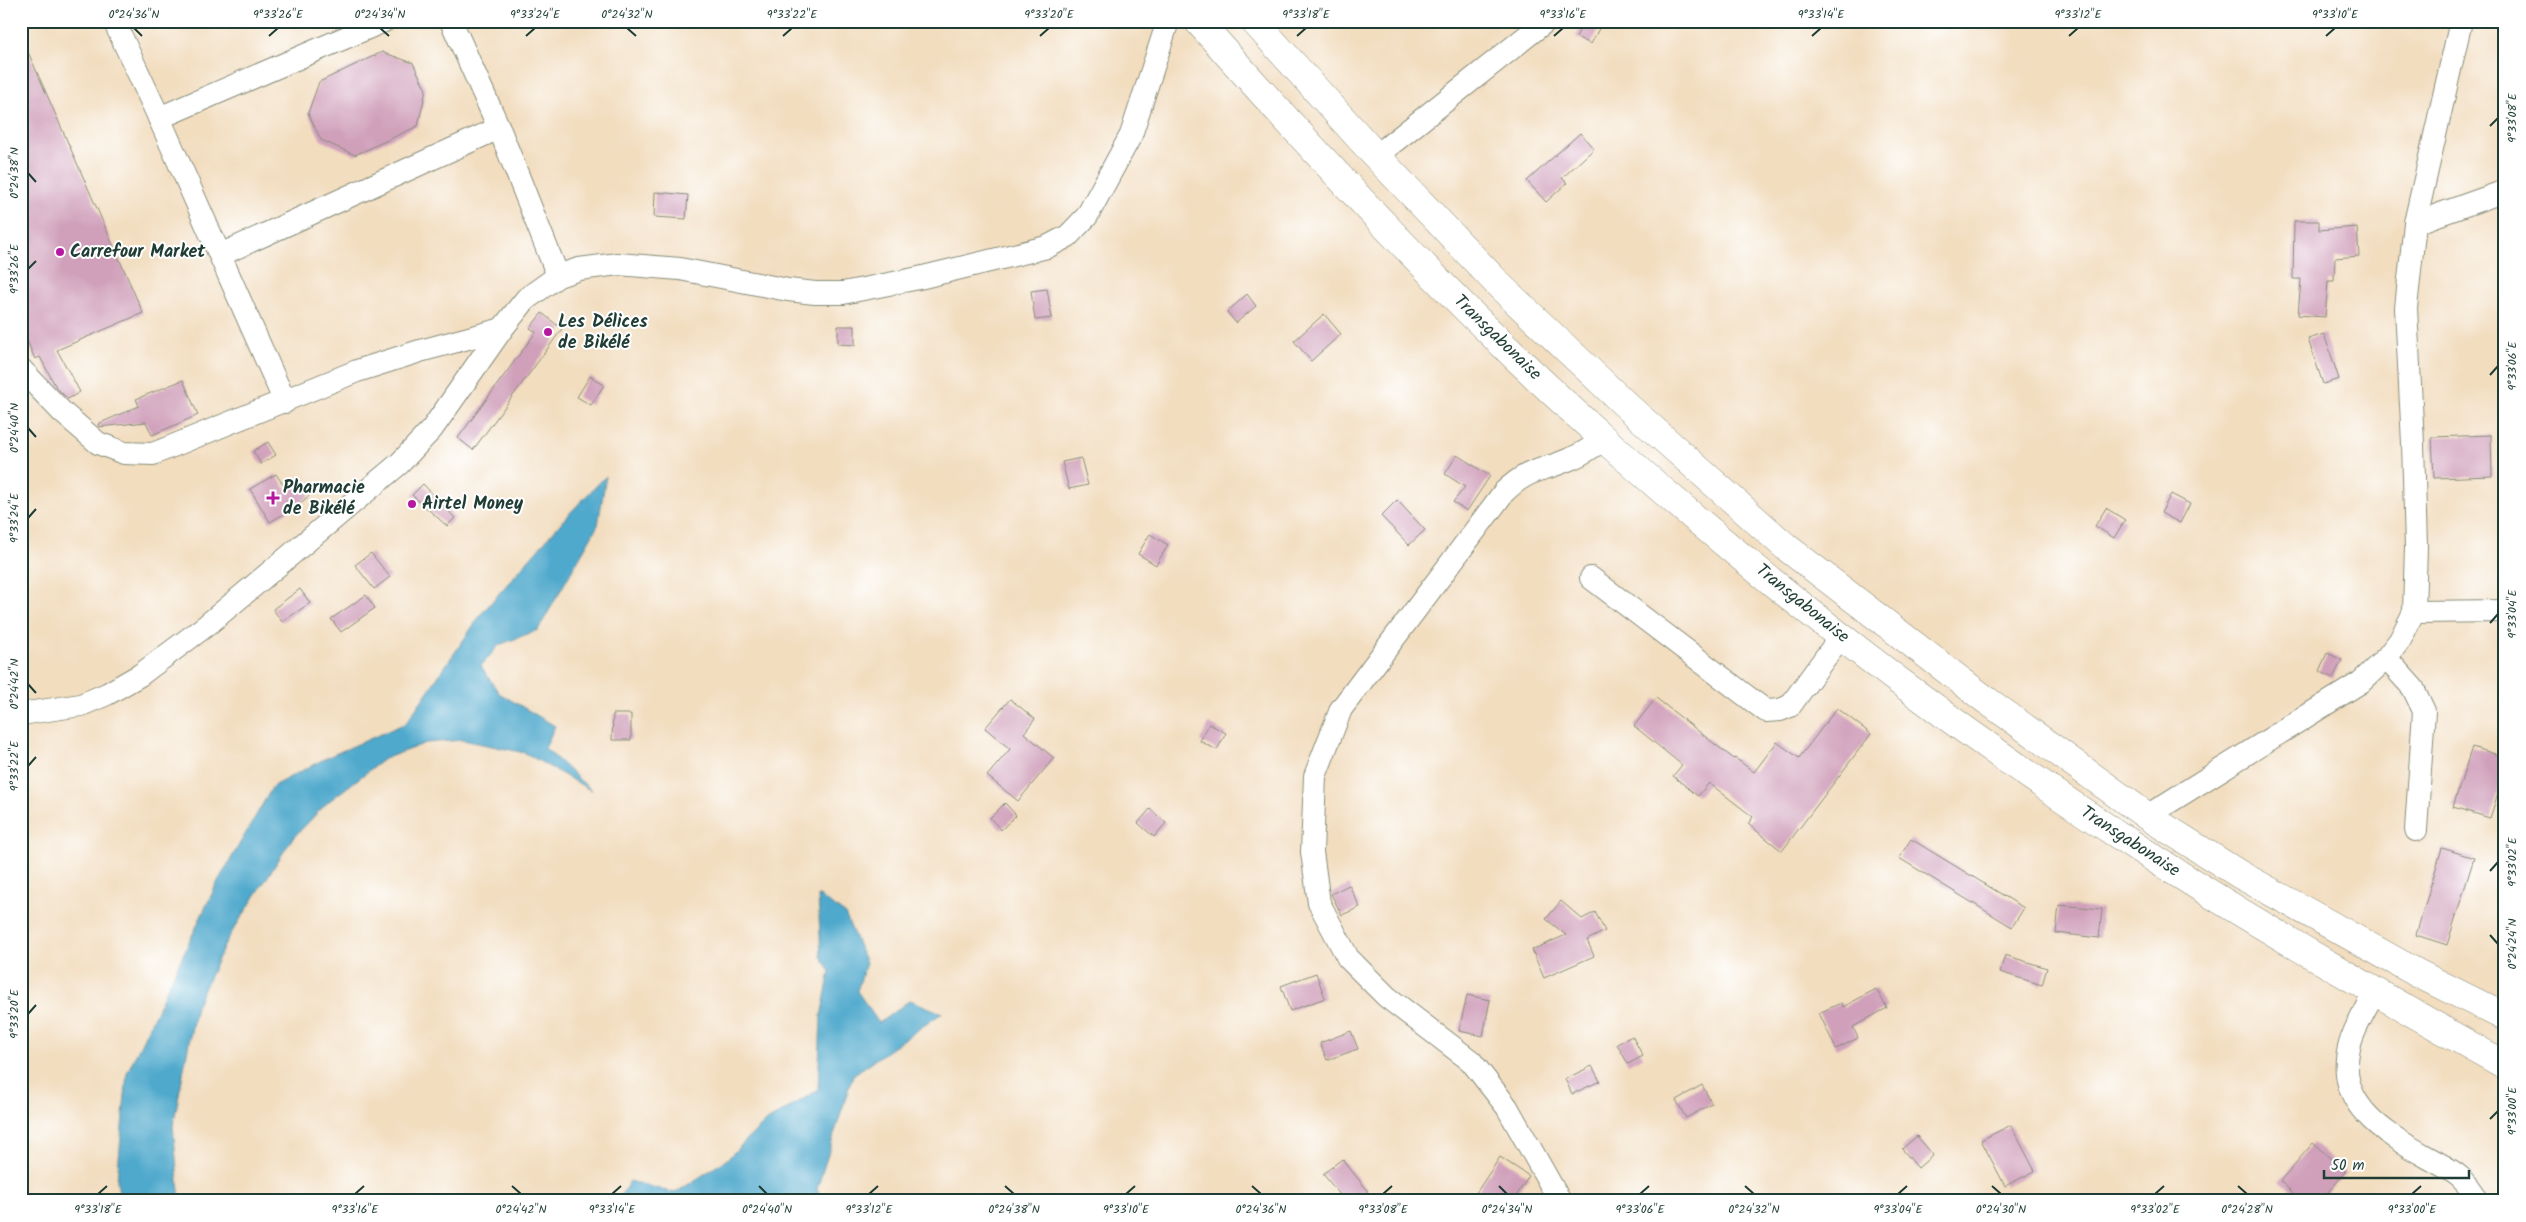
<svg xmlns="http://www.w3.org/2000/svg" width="2526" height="1222" font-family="Kalam,sans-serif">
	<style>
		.water { fill: #4fa9cc; stroke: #377380 }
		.building { fill: #d0a0bb }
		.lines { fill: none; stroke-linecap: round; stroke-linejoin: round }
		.minor-casing { stroke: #888d7a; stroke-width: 24 }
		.highway-casing { stroke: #888d7a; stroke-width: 29 }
		.minor { stroke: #fff; stroke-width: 22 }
		.highway { stroke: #fff; stroke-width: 28 }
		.ticks { fill: none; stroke: #1f3d34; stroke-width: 2 }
		.poi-dot { fill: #b5179e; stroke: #fff; stroke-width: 2 }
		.labels { text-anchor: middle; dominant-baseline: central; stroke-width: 4; stroke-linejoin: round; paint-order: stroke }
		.poi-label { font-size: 18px; font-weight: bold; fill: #1f3d34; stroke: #fff; text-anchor: start }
		.street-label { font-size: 18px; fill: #1f3d34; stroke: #fff }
		.neatline { fill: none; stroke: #1f3d34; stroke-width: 2 }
		.ticks-label { font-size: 12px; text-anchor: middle; fill: #1f3d34 }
	</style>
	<rect width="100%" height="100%" fill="#fff"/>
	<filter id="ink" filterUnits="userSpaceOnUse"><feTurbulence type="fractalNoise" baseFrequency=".02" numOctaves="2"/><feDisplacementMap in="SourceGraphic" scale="10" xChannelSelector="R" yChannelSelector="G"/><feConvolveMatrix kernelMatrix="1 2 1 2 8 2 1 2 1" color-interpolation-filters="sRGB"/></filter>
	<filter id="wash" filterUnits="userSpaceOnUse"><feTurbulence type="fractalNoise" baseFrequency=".0096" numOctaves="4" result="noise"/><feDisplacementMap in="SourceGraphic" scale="20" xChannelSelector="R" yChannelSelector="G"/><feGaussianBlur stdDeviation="1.12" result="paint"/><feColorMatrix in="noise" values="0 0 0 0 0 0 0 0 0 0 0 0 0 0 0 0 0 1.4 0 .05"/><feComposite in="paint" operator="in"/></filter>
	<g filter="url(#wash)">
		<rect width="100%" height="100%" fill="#f2ddbf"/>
		<g class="water">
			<polygon points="606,476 598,525 538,630 499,645 481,666 499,693 555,726 545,748 592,791 525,753 463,740 426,743 384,759 328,802 292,839 227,940 196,1006 173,1126 180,1201 120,1201 117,1180 127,1073 217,883 273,786 328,757 406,723 482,613 566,517"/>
			<polygon points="818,895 845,914 866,963 857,991 879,1023 910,1000 942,1013 853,1075 817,1189 822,1201 617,1201 630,1181 675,1193 726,1160 764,1123 818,1090 821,1016 830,972 821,956"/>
		</g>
		<g id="blocks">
			<g class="building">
				<polygon points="1584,21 1603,21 1591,44 1576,37"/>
				<polygon points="21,36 143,313 57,350 80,392 68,399 56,387 40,357 35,359 21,327"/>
				<polygon points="382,52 413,63 426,90 418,126 355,155 321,140 308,113 319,82"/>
				<polygon points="1580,133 1594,149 1562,178 1567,183 1546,202 1527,181"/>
				<polygon points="655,192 688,195 686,219 654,217"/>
				<polygon points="2294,221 2319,221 2319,230 2357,227 2359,256 2335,258 2334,281 2328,281 2325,317 2298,315 2301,279 2293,279"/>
				<polygon points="1047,289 1052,318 1035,320 1031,291"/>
				<polygon points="1247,294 1256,306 1236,323 1227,312"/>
				<polygon points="542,313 562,329 473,450 458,438 536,332 530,328"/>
				<polygon points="1324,314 1341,334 1311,361 1294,341"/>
				<polygon points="838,326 855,326 855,345 838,344"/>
				<polygon points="2324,334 2339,379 2323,384 2308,339"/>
				<polygon points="590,376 604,385 591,405 577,397"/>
				<polygon points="183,380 198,415 152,435 146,422 99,427 98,424 139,406 136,399"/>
				<polygon points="2491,435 2492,476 2434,478 2432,437"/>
				<polygon points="268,442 276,455 261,464 253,451"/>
				<polygon points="1457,455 1490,476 1467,511 1453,502 1465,487 1445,474"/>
				<polygon points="1081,458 1088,485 1069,489 1062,462"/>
				<polygon points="276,474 286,489 298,480 310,495 296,507 270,522 250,489"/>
				<polygon points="423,484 455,518 447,526 412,495"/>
				<polygon points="2171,494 2190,504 2180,523 2161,513"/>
				<polygon points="1397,500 1425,530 1409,545 1381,516"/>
				<polygon points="2106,508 2125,520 2114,538 2095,526"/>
				<polygon points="1150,534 1168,545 1156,565 1138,554"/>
				<polygon points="371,553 390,577 374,589 355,565"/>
				<polygon points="300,589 310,603 282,622 273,609"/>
				<polygon points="366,595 375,608 341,632 331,619"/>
				<polygon points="2327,653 2342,660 2333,678 2319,671"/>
				<polygon points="1656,698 1734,759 1735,758 1754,772 1777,742 1799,758 1837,708 1871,734 1782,851 1748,824 1753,817 1709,783 1698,796 1673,776 1682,765 1634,726"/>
				<polygon points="1010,699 1035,719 1024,733 1054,758 1018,801 987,776 1010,749 985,728"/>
				<polygon points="613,714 631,714 631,740 612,740"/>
				<polygon points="1209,724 1226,733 1217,750 1200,741"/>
				<polygon points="2472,747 2505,757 2505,772 2490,818 2453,807"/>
				<polygon points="1005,803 1016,815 1001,830 990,818"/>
				<polygon points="1150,809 1166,823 1154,837 1138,823"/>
				<polygon points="1911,839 2024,908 2012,927 1899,858"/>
				<polygon points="2442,848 2474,858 2447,945 2416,935"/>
				<polygon points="1349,885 1360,907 1342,915 1331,894"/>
				<polygon points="1561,901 1582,919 1595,912 1605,931 1587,940 1594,956 1544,978 1532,950 1566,935 1546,919"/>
				<polygon points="2059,905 2102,909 2099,938 2056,933"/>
				<polygon points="2005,955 2047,968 2042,985 2000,972"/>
				<polygon points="1316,973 1325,998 1290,1011 1281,986"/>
				<polygon points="1876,989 1887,1008 1853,1027 1858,1038 1836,1049 1819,1013 1841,1003 1843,1007"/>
				<polygon points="1467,995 1490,1000 1483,1036 1459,1031"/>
				<polygon points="1351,1031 1358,1049 1327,1060 1320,1043"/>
				<polygon points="1632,1036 1643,1056 1628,1064 1617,1044"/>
				<polygon points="1592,1066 1600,1081 1572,1094 1565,1079"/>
				<polygon points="1702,1085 1712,1104 1686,1118 1676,1100"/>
				<polygon points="2011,1125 2035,1171 2005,1186 1981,1140"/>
				<polygon points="1917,1136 1933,1155 1918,1168 1902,1149"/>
				<polygon points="2313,1143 2346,1172 2320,1201 2302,1201 2280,1181"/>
				<polygon points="1500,1157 1529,1176 1513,1201 1489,1201 1476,1193"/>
				<polygon points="1342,1159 1368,1191 1356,1201 1345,1201 1323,1174"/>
			</g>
		</g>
	</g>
	<g filter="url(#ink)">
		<use href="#blocks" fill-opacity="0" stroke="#888d7a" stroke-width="1"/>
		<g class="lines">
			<defs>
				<g id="minor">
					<polyline points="114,21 156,111 285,402"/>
					<polyline points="451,21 499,128 558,276"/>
					<polyline points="159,118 384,21"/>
					<polyline points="1376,156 1546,21"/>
					<polyline points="2415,223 2461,21"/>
					<polyline points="220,255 499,128"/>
					<polyline points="21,369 62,412 98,443 124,453 153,454 357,371 420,351 502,329"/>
					<polyline points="1591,578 1766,711 1780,710 1790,706 1841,636"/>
					<polyline points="2414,612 2505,611"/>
					<polyline points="2386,658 2413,688 2424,711 2416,830"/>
					<polyline points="21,714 81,705 107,694 140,675 207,625 400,463 432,429 502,329 526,299 558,276 579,269 618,264 680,269 788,290 815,293 843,293 919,278 1047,247 1068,236 1087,216 1131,135 1168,21"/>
					<polyline points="2147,816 2361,682 2386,658 2400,640 2414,612 2416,547 2413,443 2406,308 2415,223 2505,191"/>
					<path d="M2375,992C2366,1008 2355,1026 2350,1044C2333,1103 2383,1132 2427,1157C2452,1171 2463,1174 2478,1201"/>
					<path d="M1560,1201L1507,1107L1471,1061L1387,997L1348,958L1319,903L1312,852L1315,776L1341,709L1504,492C1530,467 1541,472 1570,459C1583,454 1593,447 1604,439"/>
				</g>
				<g id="highway">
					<path d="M1198,21C1327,166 1459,310 1604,439C1772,589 1952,728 2141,850C2259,926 2382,996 2505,1065"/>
					<polyline points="1254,21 1376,156 1502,288 1628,407 1786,547 1982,697 2147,816 2239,874 2417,973 2505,1017"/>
				</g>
			</defs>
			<use href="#minor" class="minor-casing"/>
			<use href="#highway" class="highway-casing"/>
			<use href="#minor" class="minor"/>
			<use href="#highway" class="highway"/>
		</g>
	</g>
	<path class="ticks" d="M134,28L142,36M380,28L389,36M627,28L636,36M269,36L278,28M526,36L535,28M783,36L792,28M1040,36L1049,28M1297,36L1306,28M1554,36L1563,28M1812,36L1821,28M2069,36L2078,28M2326,36L2335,28M2490,126L2498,118M28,173L36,182M28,269L36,261M2490,375L2498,366M28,428L36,437M28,518L36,509M2490,623L2498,614M28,684L36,693M28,766L36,757M2490,871L2498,862M2490,935L2498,944M28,1014L36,1005M2490,1119L2498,1111M512,1186L521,1194M759,1186L767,1194M1005,1186L1014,1194M1252,1186L1261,1194M1499,1186L1507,1194M1745,1186L1754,1194M1992,1186L2001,1194M2238,1186L2247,1194M98,1194L107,1186M355,1194L364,1186M612,1194L621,1186M869,1194L878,1186M1126,1194L1135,1186M1383,1194L1392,1186M1640,1194L1649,1186M1898,1194L1907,1186M2155,1194L2164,1186M2412,1194L2421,1186"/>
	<g class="poi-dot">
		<circle cx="60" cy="252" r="5"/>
		<circle cx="548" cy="332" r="5"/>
		<path d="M270.5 490.5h5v5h5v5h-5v5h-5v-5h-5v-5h5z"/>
		<circle cx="412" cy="504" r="5"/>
	</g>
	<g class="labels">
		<g class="poi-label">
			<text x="70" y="252">Carrefour Market</text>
			<text x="558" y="322">Les Délices<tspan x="558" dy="21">de Bikélé</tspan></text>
			<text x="283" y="488">Pharmacie<tspan x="283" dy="21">de Bikélé</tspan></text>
			<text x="422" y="504">Airtel Money</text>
		</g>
		<g class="street-label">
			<text transform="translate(1497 338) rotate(44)">Transgabonaise</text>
			<text transform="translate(1802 604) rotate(39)">Transgabonaise</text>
			<text transform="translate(2130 842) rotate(33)">Transgabonaise</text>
		</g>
	</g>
	<rect width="2526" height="1222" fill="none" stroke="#fff" stroke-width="55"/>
	<path d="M2324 1170v8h145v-8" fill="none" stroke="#1f3d34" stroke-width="2.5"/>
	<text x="2331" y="1170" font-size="15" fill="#1f3d34" stroke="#ffffff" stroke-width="4" paint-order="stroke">50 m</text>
	<rect x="28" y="28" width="2470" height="1166" class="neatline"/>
	<g class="ticks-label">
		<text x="134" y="18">0°24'36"N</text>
		<text x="278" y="18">9°33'26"E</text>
		<text x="380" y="18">0°24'34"N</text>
		<text x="535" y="18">9°33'24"E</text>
		<text x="627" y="18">0°24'32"N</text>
		<text x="792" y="18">9°33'22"E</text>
		<text x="1049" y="18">9°33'20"E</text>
		<text x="1306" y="18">9°33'18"E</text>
		<text x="1563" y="18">9°33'16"E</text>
		<text x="1821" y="18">9°33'14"E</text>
		<text x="2078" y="18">9°33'12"E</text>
		<text x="2335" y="18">9°33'10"E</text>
		<text transform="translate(2512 118) rotate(-90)" y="4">9°33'08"E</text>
		<text transform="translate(14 173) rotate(-90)" y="4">0°24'38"N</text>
		<text transform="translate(14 269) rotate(-90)" y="4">9°33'26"E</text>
		<text transform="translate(2512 366) rotate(-90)" y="4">9°33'06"E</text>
		<text transform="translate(14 428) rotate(-90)" y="4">0°24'40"N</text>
		<text transform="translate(14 518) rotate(-90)" y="4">9°33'24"E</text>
		<text transform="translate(2512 614) rotate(-90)" y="4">9°33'04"E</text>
		<text transform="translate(14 684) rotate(-90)" y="4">0°24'42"N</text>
		<text transform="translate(14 766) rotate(-90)" y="4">9°33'22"E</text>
		<text transform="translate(2512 862) rotate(-90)" y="4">9°33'02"E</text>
		<text transform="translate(2512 944) rotate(-90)" y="4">0°24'24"N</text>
		<text transform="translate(14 1014) rotate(-90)" y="4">9°33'20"E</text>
		<text transform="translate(2512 1111) rotate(-90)" y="4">9°33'00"E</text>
		<text x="98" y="1213">9°33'18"E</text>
		<text x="355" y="1213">9°33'16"E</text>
		<text x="521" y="1213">0°24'42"N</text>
		<text x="612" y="1213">9°33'14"E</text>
		<text x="767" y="1213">0°24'40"N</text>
		<text x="869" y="1213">9°33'12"E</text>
		<text x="1014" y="1213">0°24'38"N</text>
		<text x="1126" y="1213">9°33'10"E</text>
		<text x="1261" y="1213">0°24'36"N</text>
		<text x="1383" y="1213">9°33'08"E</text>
		<text x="1507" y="1213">0°24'34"N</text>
		<text x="1640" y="1213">9°33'06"E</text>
		<text x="1754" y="1213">0°24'32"N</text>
		<text x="1898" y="1213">9°33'04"E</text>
		<text x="2001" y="1213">0°24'30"N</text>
		<text x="2155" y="1213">9°33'02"E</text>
		<text x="2247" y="1213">0°24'28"N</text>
		<text x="2412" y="1213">9°33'00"E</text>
	</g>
</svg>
